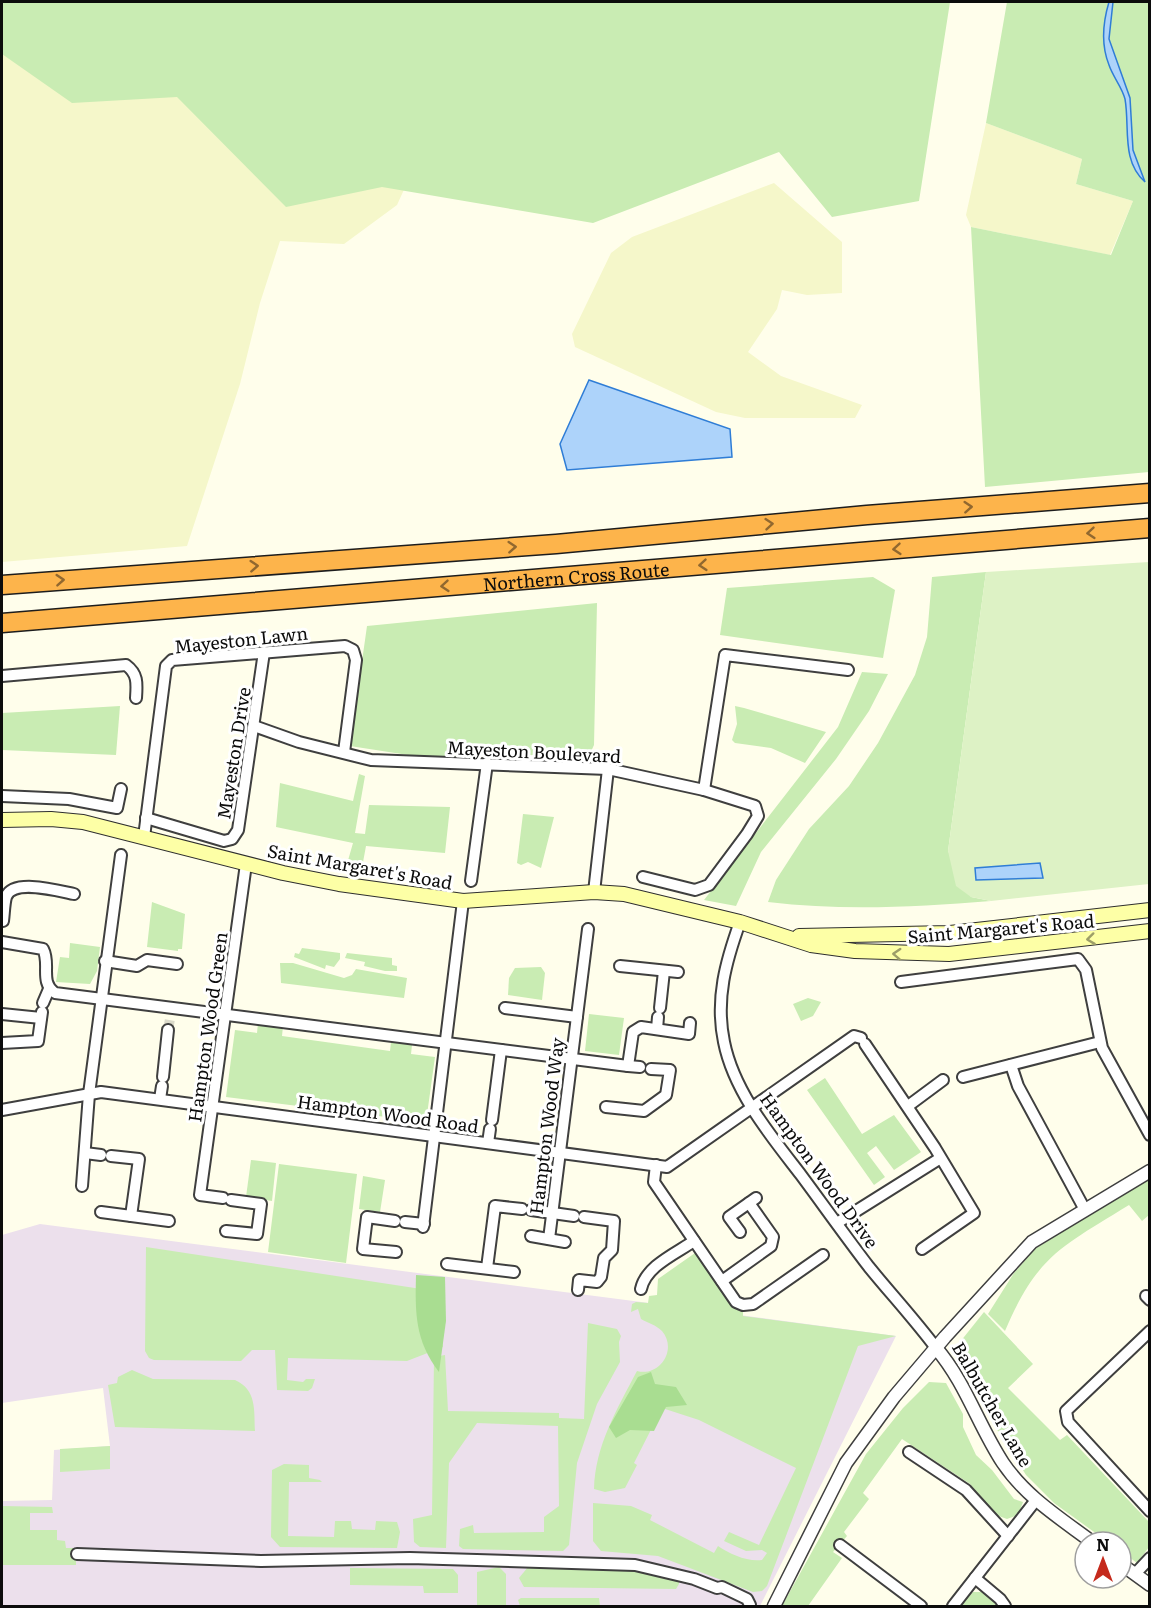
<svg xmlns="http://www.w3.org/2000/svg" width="1151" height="1608" font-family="Literata,serif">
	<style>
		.industrial { fill: #ece0ec }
		.farmland { fill: #f5f7ca }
		.green { fill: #c9ecb3 }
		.forest { fill: #a9dd91 }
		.pitch { fill: #ddf2c5 }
		.water { fill: #add3fa; stroke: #2f7dd6; stroke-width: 1.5 }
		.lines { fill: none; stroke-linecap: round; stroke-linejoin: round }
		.minor-tunnel { stroke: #dbdaca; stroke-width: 10; stroke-dasharray: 10 5; stroke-linecap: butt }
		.minor-casing { stroke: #3f3f3f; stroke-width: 14 }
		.tertiary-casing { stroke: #3f3f3f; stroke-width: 15 }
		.secondary-casing { stroke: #2e2e2e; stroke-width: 16 }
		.motorway-casing { stroke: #1d1d1d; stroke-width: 21 }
		.minor { stroke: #fff; stroke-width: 10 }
		.tertiary { stroke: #fff; stroke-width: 12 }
		.secondary { stroke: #fdffa6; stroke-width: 14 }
		.motorway { stroke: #fdb44b; stroke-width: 18 }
		.oneway { stroke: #91682f }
		.oneway2 { stroke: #9d9e68 }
		.labels { text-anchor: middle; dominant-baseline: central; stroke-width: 6; stroke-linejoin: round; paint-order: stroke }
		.street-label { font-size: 18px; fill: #0c0c0c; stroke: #fff }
	</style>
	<rect width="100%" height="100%" fill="#fffeeb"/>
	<polygon class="industrial" points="40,1224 649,1303 896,1336 760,1606 2,1606 2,1501 52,1500 54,1450 110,1446 103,1388 2,1403 2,1235"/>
	<g class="farmland">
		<polygon points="2,2 442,106 397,205 344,244 280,241 260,303 240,384 187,546 2,562"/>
		<polygon points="986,123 1082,159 1076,184 1133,201 1110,255 971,227 966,215"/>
		<polygon points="774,183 842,242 842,293 807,295 782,290 777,309 748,352 781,376 862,405 855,418 745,418 716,412 575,347 572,334 611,253 632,237"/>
	</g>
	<g class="green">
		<polygon points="2,2 950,2 919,201 832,217 779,152 593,223 382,187 286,207 177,97 72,103 2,54"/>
		<polygon points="1007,2 1149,2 1149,472 985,487 971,227 1111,255 1133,201 1076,184 1082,159 986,123"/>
		<path d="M986,572L948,851L971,897L991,901C915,907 844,911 768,902L776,880L809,829L849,786L878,743L915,675L927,637L932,577Z"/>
		<polygon points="873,577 895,590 883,658 720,635 727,588"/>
		<polygon points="597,603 594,745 588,758 536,755 421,757 350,746 367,626"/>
		<polygon points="862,672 888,674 869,711 836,759 761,852 736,906 704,900 838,727"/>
		<polygon points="120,706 116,755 2,750 2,713"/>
		<polygon points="735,706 744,708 826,732 805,763 771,748 735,743 732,740 737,724"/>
		<polygon points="359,774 365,776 355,833 365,834 369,805 450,807 445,853 366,846 361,873 345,871 353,843 276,827 280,783 353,801"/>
		<polygon points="523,814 554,817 541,868 528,862 521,865 517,863"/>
		<polygon points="152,902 185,914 182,949 178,949 178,951 147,947"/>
		<polygon points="70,943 100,947 97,971 90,984 56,982 60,957 69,958"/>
		<polygon points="302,948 340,953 340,959 334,967 326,965 325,969 294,957 295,953 299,954"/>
		<polygon points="347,953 392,958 392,965 397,966 397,971 385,971 364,966 365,962 345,958"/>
		<polygon points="280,963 293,963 344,978 352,975 356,969 407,978 404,998 281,983"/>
		<polygon points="541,967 545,973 542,1000 508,995 509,978 515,968"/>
		<polygon points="808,998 821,1002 813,1016 801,1021 793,1004"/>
		<polygon points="589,1014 624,1018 619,1055 585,1051"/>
		<polygon points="258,1023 283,1026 282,1036 390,1051 391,1042 412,1045 411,1054 435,1057 426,1122 226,1097 235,1030 257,1033"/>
		<polygon points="825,1078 862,1134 894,1115 921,1152 894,1170 876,1146 867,1153 885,1177 874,1185 807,1090"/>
		<polygon points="251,1160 276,1163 272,1201 246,1197"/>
		<polygon points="279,1164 357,1174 346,1263 268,1252"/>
		<polygon points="363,1176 385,1180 380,1212 359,1209"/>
		<path d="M1149,1177V1215L1142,1221L1129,1205C1063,1246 1037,1255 1005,1331L988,1314L1014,1273L1035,1249Z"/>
		<polygon points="146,1247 441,1292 443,1347 407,1361 288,1358 287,1380 303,1382 306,1379 315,1379 312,1388 308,1391 277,1390 275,1350 252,1350 241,1361 154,1360 149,1358 145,1351"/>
		<path d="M695,1253L732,1307L743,1312V1316L896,1336L858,1346L767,1586L762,1591L753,1592L658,1556L601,1551L593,1541V1503L631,1506L652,1515L650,1520L714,1553L718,1546C730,1554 747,1562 762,1560L767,1553L762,1550L746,1551L724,1541L729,1532L759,1545L796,1468L699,1420L662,1408L634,1463L637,1465L625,1488L605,1492L594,1489C595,1446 617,1409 637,1371C659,1377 678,1350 662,1331C656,1325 648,1323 641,1319L638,1309L631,1312L632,1304L636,1302L648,1303L649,1296L657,1295L658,1279Z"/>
		<polygon points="984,1312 1033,1364 1008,1388 1060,1440 1067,1435 1149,1522 1149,1547 1137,1563 1121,1551 1121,1542 1108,1542 1054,1503 1026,1475 991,1420 956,1347"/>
		<polygon points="588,1323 617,1329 621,1336 619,1342 620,1362 597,1404 577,1463 569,1545 563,1551 463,1549 459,1546 460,1529 473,1525 474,1533 544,1532 544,1517 559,1506 558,1426 477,1423 449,1463 446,1548 420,1547 414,1542 413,1519 432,1515 434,1357 445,1355 448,1411 559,1413 559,1418 584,1419"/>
		<path d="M132,1370L153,1379L235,1380C257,1390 254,1410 255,1431L115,1427L108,1385L117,1383L118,1377Z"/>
		<polygon points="929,1382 946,1383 963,1414 963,1427 976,1455 992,1470 1014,1499 1023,1502 1018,1515 1007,1519 996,1515 970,1484 902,1439 863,1493 869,1499 844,1532 847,1536 833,1552 842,1558 808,1606 782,1606 866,1454 903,1408"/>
		<polygon points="110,1446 110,1469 60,1472 60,1449"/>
		<polygon points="284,1464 309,1465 309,1478 320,1480 322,1482 289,1482 288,1536 334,1537 335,1521 351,1521 352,1529 375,1530 376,1521 397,1522 400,1532 397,1548 280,1547 271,1537 272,1470"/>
		<polygon points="2,1506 52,1507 53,1513 30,1513 30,1530 57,1530 57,1540 65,1541 66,1548 76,1548 76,1565 2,1565"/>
		<polygon points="499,1567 506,1574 506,1606 477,1606 477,1572"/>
		<polygon points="528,1567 624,1568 679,1579 679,1584 676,1589 524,1587 519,1578"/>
		<polygon points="350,1568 453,1569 458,1575 458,1593 424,1593 423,1586 350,1585"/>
		<polygon points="973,1592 985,1592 1000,1606 959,1606"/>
		<polygon points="521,1598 599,1598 600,1606 638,1606 520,1606 518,1600"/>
	</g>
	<g class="forest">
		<path d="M416,1275L445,1277L446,1321L439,1372C415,1341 415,1313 416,1275Z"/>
		<polygon points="651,1372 655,1384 676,1387 687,1405 666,1407 654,1431 630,1430 616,1438 609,1427 638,1377"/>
	</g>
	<polygon class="pitch" points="1149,562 1149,884 991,901 971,897 956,886 948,851 986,572"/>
	<g class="water">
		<path d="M1109,2H1113L1109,39L1130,98L1133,150L1145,182C1121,161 1130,127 1125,99C1122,87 1113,77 1109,65C1101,45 1103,22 1109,2Z"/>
		<polygon points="589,380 730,429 732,457 567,470 560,444"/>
		<polygon points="1040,863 1043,878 976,880 975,868"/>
	</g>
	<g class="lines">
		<polyline class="minor-tunnel" points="168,1030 170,1019"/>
		<defs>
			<g id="minor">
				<path d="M2,676L126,665C138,674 137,683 136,698"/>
				<polyline points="254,726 299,742 371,760 608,769 704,790 755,806 758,816 747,834 709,885 695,890 643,877"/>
				<polyline points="704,790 725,655 848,670"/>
				<polyline points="2,796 69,799 117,808 121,789"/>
				<polyline points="146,818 224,841 232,839 238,830 264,652"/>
				<polyline points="144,837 166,666 172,660 345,646 353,650 356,660 344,752"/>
				<polyline points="471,881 487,763"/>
				<polyline points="594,892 608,769"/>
				<path d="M3,921C4,914 4,904 6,897C13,878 59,891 74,894"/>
				<path d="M740,922C726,961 715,999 724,1042C734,1092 771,1136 801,1175C824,1206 846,1237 869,1267C891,1294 915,1320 936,1348"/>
				<path d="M2,942L43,949C51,964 39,982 55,993L628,1066L633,1032L641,1027L689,1034L690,1023"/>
				<polyline points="105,961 137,966 147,960 177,964"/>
				<polyline points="620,966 678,972"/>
				<polyline points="901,982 1078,959 1086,970 1102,1048 1150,1135"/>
				<polyline points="43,1003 49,989"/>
				<polyline points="505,1008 577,1017"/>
				<polyline points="660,1008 664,971"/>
				<polyline points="2,1014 41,1018"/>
				<polyline points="657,1029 658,1017"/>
				<polyline points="2,1043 38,1041 42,1012"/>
				<polyline points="865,1044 935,1148 974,1213 922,1249"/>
				<polyline points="1011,1065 1018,1086 1084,1208"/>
				<polyline points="628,1066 640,1067"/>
				<polyline points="163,1077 168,1030"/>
				<polyline points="963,1077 1100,1042"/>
				<polyline points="160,1099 162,1086"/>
				<polyline points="908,1106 943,1080"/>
				<polyline points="606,1107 644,1111 666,1095 670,1070 651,1069"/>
				<polyline points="2,1110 101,1092 667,1167 854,1036 861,1038"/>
				<polyline points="492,1120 501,1050"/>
				<polyline points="488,1143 490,1129"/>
				<polyline points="85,1153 101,1155"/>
				<polyline points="111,1156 139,1159 131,1216"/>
				<polyline points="656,1165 654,1182 736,1302 743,1305 753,1304 823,1255"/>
				<polyline points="82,1186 89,1094 121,855"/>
				<polyline points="223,1198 200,1195 246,864"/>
				<polyline points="531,1210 574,1216"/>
				<polyline points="101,1212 169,1221"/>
				<polyline points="395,1221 367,1217 363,1249 396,1252"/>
				<polyline points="405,1222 424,1224"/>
				<polyline points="837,1223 939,1159"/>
				<polyline points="423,1227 463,901"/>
				<polyline points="226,1231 257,1234 261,1204 231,1200"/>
				<polyline points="740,1232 729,1217 756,1198"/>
				<polyline points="531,1236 565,1242"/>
				<polyline points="549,1239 588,929"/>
				<polyline points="447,1264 514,1272"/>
				<polyline points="487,1268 495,1206 522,1209"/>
				<polyline points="722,1281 771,1246 773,1237 749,1203"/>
				<path d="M641,1289C646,1266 675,1254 694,1241"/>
				<polyline points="578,1290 579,1280 597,1282 601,1277 604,1258 612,1250 614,1221 584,1217"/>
				<polyline points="1146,1296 1150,1300"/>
				<polyline points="1150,1331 1066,1411 1068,1422 1150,1511"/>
				<polyline points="909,1452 966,1490 1008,1536"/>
				<polyline points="840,1545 921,1606"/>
				<polyline points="77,1554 261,1561 410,1558 635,1565 694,1579 717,1588 722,1587 747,1599 750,1605"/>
				<polyline points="1135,1574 1150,1558"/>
				<polyline points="975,1578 1000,1599 1005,1606"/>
				<polyline points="953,1606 1036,1500"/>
			</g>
			<g id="tertiary">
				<path d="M936,1348C966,1383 978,1425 1003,1463C1026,1497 1060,1518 1092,1542"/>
				<polyline points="1121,1564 1150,1585"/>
				<polyline points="774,1606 846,1463 894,1397 945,1337 1032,1242 1150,1171"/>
			</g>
			<g id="secondary">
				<polyline points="2,820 51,819 83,822 283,873 339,884 463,901 594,892 624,894 740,922 811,945 855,951 949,954 1150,931"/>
				<polyline points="799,936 950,933 1150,910"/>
			</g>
			<g id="motorway">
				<polyline points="2,585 556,544 867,515 1150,493"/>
				<path id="s1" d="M2,623L1150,528"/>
			</g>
		</defs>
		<use href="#minor" class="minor-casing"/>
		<use href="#tertiary" class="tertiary-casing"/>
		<use href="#secondary" class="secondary-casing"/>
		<use href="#motorway" class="motorway-casing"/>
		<use href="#minor" class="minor"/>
		<use href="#tertiary" class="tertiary"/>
		<use href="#secondary" class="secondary"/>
		<use href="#motorway" class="motorway"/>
	</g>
	<defs><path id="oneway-chevron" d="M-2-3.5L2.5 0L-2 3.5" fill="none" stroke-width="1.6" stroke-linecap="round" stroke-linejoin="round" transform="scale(1.5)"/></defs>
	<g class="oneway">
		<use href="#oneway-chevron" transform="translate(968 507) rotate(-4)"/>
		<use href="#oneway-chevron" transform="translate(769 524) rotate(-5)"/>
		<use href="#oneway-chevron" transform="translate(1091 533) rotate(175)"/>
		<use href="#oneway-chevron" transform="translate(512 547) rotate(-4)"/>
		<use href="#oneway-chevron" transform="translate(897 549) rotate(175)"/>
		<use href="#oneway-chevron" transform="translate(703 565) rotate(175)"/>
		<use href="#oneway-chevron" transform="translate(254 566) rotate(-4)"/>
		<use href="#oneway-chevron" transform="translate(60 580) rotate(-4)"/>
		<use href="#oneway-chevron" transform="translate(445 586) rotate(175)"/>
	</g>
	<g class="oneway2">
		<use href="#oneway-chevron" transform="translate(1091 939) rotate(173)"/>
		<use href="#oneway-chevron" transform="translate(897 954) rotate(-177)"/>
	</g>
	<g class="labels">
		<g class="street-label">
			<text stroke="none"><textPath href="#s1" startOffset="576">Northern Cross Route</textPath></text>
			<text transform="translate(241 639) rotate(-6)">Mayeston Lawn</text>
			<text transform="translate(534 751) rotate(3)">Mayeston Boulevard</text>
			<text transform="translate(233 753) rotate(-81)">Mayeston Drive</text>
			<text transform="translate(360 866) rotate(10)">Saint Margaret's Road</text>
			<text transform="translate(1001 928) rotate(-5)">Saint Margaret's Road</text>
			<text transform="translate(207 1027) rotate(-82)">Hampton Wood Green</text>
			<text transform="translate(388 1113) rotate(8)">Hampton Wood Road</text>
			<text transform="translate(546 1126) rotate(-83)">Hampton Wood Way</text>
			<text transform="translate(820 1170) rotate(54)">Hampton Wood Drive</text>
			<text transform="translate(993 1404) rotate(60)">Balbutcher Lane</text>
		</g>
	</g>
	<rect width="1151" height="1608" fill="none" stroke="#0c0c0c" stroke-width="6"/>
	<g transform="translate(1103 1560)"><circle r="28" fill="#ffffff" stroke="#9e9e9e" stroke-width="1.5"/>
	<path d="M0-4.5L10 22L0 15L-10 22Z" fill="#c52a1c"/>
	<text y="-9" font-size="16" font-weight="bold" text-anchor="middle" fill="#0c0c0c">N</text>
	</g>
</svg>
